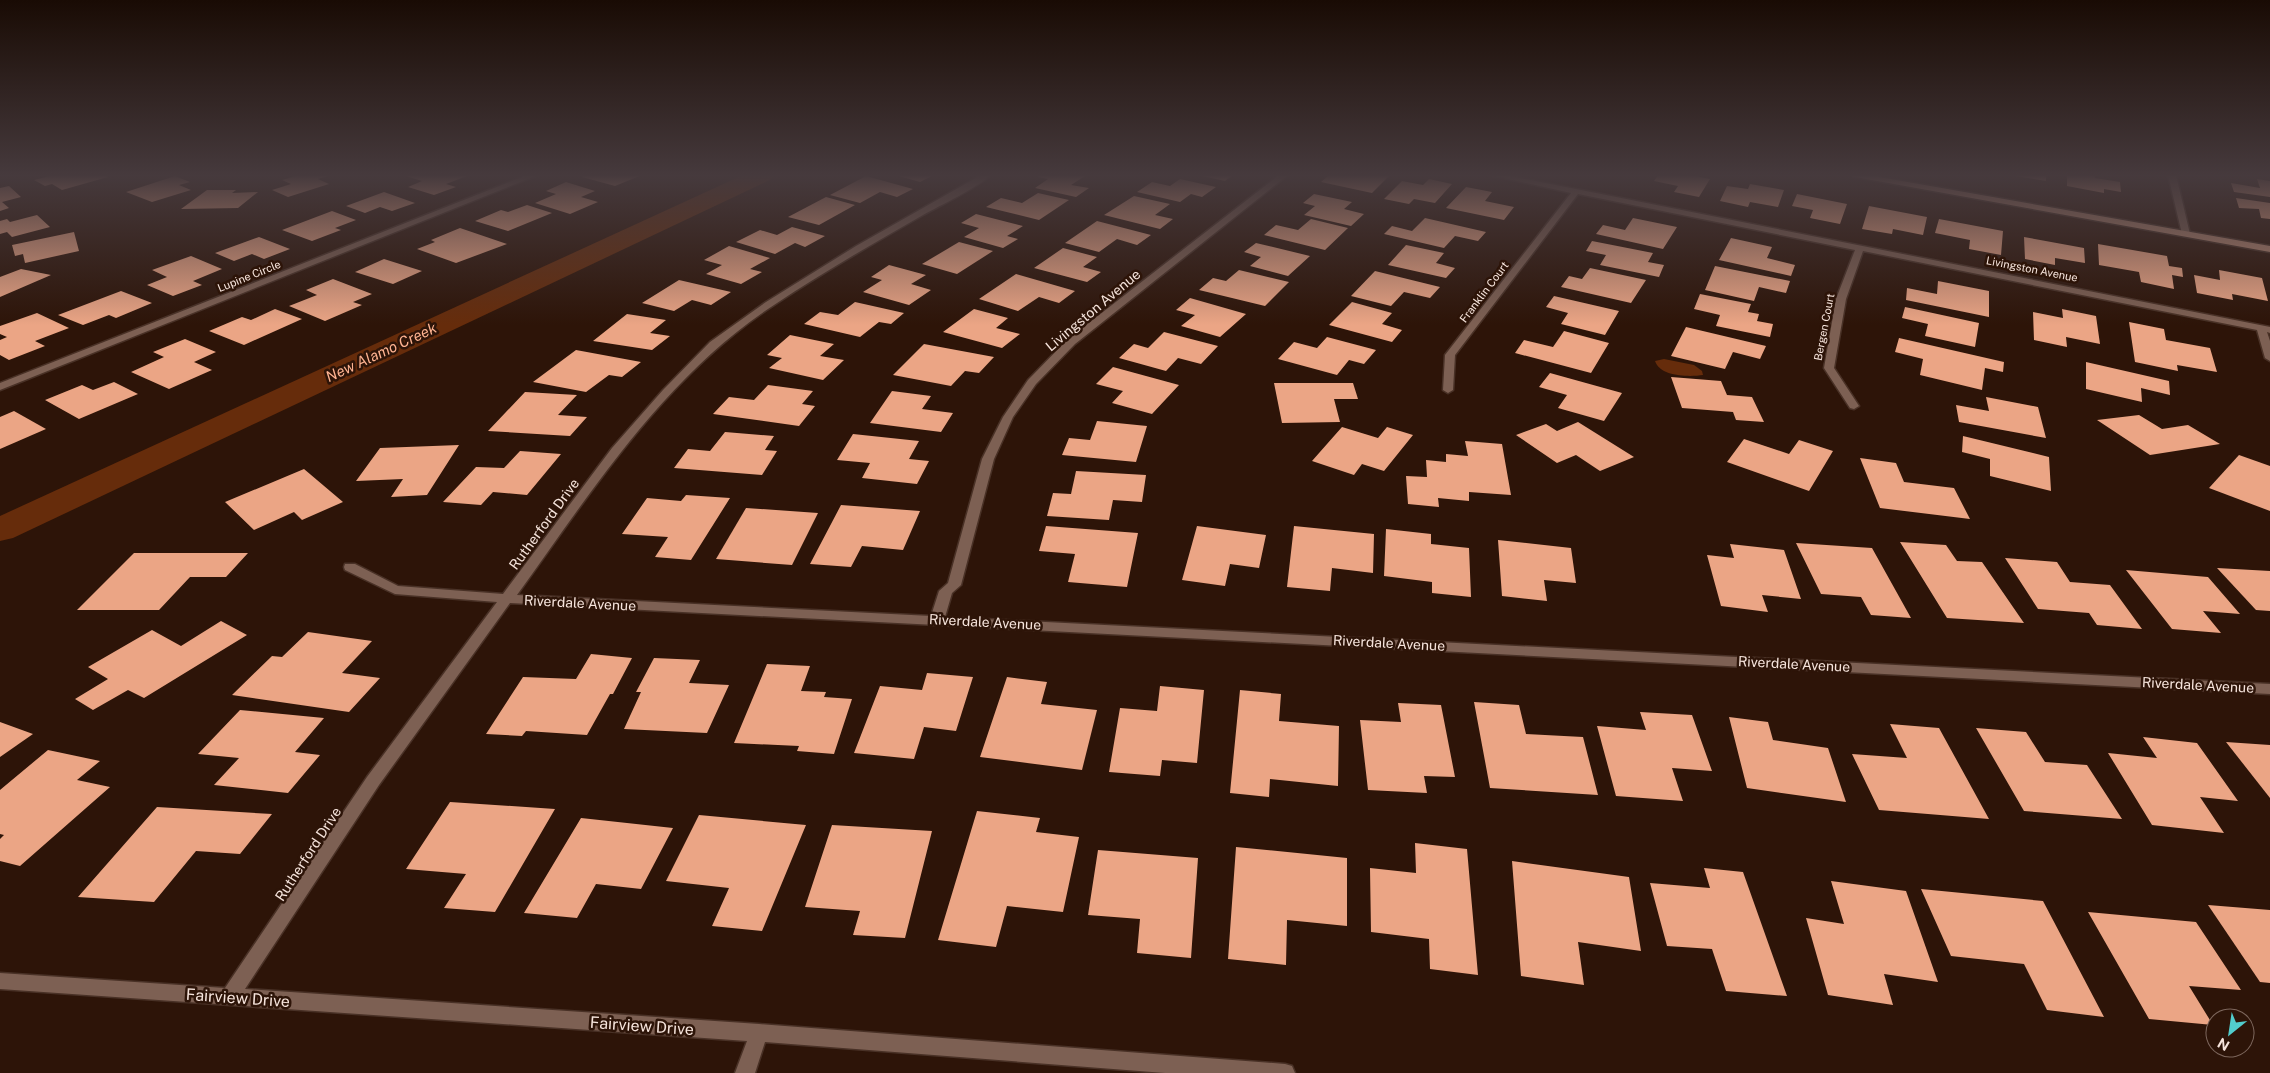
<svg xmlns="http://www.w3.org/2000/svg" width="2270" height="1073" font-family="'Public Sans',sans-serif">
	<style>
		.water { fill: #662c0b }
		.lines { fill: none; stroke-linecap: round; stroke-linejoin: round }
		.canal { fill: #662c0b; fill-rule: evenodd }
		.building { fill: #eba585 }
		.street-casing { stroke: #493126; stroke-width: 3 }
		.secondary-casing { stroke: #493126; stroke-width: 3 }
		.street { fill: #7d6053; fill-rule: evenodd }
		.secondary { fill: #b58772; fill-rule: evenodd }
		.labels { text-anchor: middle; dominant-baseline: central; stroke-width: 5; stroke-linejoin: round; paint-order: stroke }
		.far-street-label { font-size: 11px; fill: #f6e4dc; stroke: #2d1408 }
		.street-label { font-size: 14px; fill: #f6e4dc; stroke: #2d1408 }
		.water-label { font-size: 15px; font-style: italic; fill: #feb391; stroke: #2d1408 }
		.near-street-label { font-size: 16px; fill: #f6e4dc; stroke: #2d1408 }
	</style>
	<rect width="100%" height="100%" fill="#2d1408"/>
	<path class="water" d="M1664,359L1694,365L1702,371L1703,375C1690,377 1660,377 1655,361Z"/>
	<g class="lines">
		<polygon class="canal" points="743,175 774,175 770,180 13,538 0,541 0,516"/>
	</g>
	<g class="building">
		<polygon points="54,175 104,175 108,177 62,190 52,184 45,186 34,180"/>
		<polygon points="299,175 331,175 318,179 329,184 288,197 272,190 291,184 282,180"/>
		<polygon points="410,175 465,175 467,176 446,184 456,187 434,195 408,187 422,181 406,176"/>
		<polygon points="588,175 642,175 615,186 582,177"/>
		<polygon points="895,175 934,175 920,182"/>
		<polygon points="1041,175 1085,176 1071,185 1089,188 1076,197 1035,188 1048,179 1038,177"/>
		<polygon points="1198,175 1233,175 1225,181"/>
		<polygon points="1329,175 1390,175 1372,193 1321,182"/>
		<polygon points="1658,175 1690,175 1710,179 1699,197 1674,192 1678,186 1654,181"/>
		<polygon points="2016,175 2046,175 2046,181 2016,176"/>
		<polygon points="2067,175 2094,175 2095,178 2120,182 2121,192 2104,189 2104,193 2067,186"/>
		<polygon points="175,176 190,182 179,185 191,190 152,202 126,192"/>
		<polygon points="866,176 913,189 897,197 880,192 860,203 830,195"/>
		<polygon points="1180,179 1216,187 1202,197 1191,194 1180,202 1137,192 1152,182 1170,186"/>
		<polygon points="1429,179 1452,184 1435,203 1414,199 1409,204 1384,199 1402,181 1423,185"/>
		<polygon points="2257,179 2270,181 2270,197 2234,192 2231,183 2260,188"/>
		<polygon points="566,182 595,191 581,197 598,202 570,214 535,203 556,194 546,191"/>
		<polygon points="1750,184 1784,190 1778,207 1750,202 1748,207 1720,201 1727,186 1748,189"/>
		<polygon points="9,186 21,197 2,202 9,208 0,211 0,188"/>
		<polygon points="1466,187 1492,192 1485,201 1514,207 1504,220 1446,208"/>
		<polygon points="207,190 236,190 232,193 258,192 238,208 181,209"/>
		<polygon points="384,192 415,203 392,211 380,207 365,213 346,206"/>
		<polygon points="1038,193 1069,200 1039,220 986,207 1001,198 1022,203"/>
		<polygon points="1314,194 1352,202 1344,209 1364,214 1351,226 1304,215 1315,206 1303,203"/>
		<polygon points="1797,194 1847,204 1840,224 1810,218 1813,210 1792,206"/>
		<polygon points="1134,196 1170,204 1155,215 1173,219 1160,229 1104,215"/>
		<polygon points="826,197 855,205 819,225 788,217"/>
		<polygon points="2236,198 2270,203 2270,219 2261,218 2259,209 2239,208"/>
		<polygon points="527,205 552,213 508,231 475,221 501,210 508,212"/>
		<polygon points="1869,206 1927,217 1923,235 1893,229 1892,234 1862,229"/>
		<polygon points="332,211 356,220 335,228 341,230 312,241 282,230"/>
		<polygon points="976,214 1023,226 1007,236 1018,239 1003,248 964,237 979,228 961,223"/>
		<polygon points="37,215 50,227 12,237 7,232 0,234 0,221 7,219 10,222"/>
		<polygon points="1425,218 1486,232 1478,241 1455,236 1444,248 1384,234 1392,226 1412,231"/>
		<polygon points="1633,218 1677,227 1663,249 1596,234 1603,225 1625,230"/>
		<polygon points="1311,219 1348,228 1325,250 1264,235 1276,225 1298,230"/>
		<polygon points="1939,219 2003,231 2001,255 1969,249 1970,240 1935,233"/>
		<polygon points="1097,221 1151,235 1137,245 1117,239 1099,252 1065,243"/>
		<polygon points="792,227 825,236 805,247 795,243 775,254 736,242 760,230 777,235"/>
		<polygon points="460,228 507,244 456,263 417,249 435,242 431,240"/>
		<polygon points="74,232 79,251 25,263 23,254 15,256 12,245"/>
		<polygon points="259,237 290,249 264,259 252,254 234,261 215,253"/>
		<polygon points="2024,237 2084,248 2085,263 2055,258 2055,265 2025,259"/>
		<polygon points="1731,238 1772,247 1767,258 1795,265 1791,276 1719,260"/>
		<polygon points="1592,241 1653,253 1648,262 1664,265 1659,277 1600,265 1606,255 1586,251"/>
		<polygon points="959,242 993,251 957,274 922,264"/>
		<polygon points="1256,243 1310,256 1288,276 1250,266 1261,257 1244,252"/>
		<polygon points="2098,244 2167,256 2169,266 2182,268 2183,277 2172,275 2174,289 2141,282 2139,272 2099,265"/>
		<polygon points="1406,245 1444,253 1436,263 1455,268 1446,278 1388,265"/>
		<polygon points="729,246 770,258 750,269 762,272 741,284 706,274 722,265 704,260"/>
		<polygon points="1063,248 1097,257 1083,267 1101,272 1087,282 1034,268"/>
		<polygon points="191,256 222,269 193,281 202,285 173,296 147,285 167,277 152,270"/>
		<polygon points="384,259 422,271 393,284 355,272"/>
		<polygon points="889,265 926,275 911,284 931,290 909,305 863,292 882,280 871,277"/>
		<polygon points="1715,266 1790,281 1786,293 1759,287 1754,301 1705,290"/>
		<polygon points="1590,268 1646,280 1631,303 1561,287 1569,276 1582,279"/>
		<polygon points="21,269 51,275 0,297 0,277"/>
		<polygon points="1239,270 1289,282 1265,306 1199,290 1213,278 1226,281"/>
		<polygon points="2219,270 2262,278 2268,301 2232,294 2233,300 2197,293 2194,275 2220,280"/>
		<polygon points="1375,271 1440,287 1430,298 1404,292 1391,306 1351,296"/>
		<polygon points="1016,274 1075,291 1059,303 1039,297 1018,311 979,299"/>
		<polygon points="333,279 372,294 353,302 362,305 325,321 289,306 317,295 306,290"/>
		<polygon points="679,280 731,292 711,305 692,300 674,311 642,303"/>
		<polygon points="1938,281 1989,291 1989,317 1906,300 1907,288 1937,294"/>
		<polygon points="121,291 152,303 116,318 109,315 83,325 58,315"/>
		<polygon points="1700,294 1751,304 1748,312 1759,314 1757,321 1773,324 1770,337 1716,326 1720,315 1694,309"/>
		<polygon points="1554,296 1619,311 1605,335 1561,324 1568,313 1546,307"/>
		<polygon points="1190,298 1246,314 1220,337 1181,326 1195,315 1176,310"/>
		<polygon points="855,302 904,313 891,324 879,322 860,337 804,324 820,312 838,315"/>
		<polygon points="1352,302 1392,313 1382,324 1402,330 1392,342 1329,325"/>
		<polygon points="1905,307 1979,323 1975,347 1925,336 1928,324 1902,318"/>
		<polygon points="275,309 302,319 244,345 209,331 242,317 251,320"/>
		<polygon points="974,309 1008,318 996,328 1020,334 1002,348 943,332"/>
		<polygon points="2062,309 2096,316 2100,344 2066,337 2067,347 2034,340 2033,312 2063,318"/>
		<polygon points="37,313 69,328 35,341 45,346 9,360 0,355 0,340 7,337 0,334 0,326"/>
		<polygon points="627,314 666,320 650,333 670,336 652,350 593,341"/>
		<polygon points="2129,322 2164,329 2166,340 2210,348 2217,372 2177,365 2178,371 2135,362"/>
		<polygon points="1686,327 1766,346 1760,359 1733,352 1725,369 1671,356"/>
		<polygon points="1564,331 1609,343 1591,373 1515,353 1524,340 1553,347"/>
		<polygon points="1164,332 1218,346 1201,364 1178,358 1166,371 1119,358 1134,344 1148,348"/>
		<polygon points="790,335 834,344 820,356 844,360 823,380 769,368 782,358 767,355"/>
		<polygon points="1327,337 1376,350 1364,364 1349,360 1337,375 1278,359 1294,342 1317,348"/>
		<polygon points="1899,338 2004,362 2003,372 1985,368 1982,390 1920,375 1923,359 1895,352"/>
		<polygon points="185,339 216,352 194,362 212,370 169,389 131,372 164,357 153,352"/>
		<polygon points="924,344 994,357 979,373 965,371 951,386 893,375"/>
		<polygon points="576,350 641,362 622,377 609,375 586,392 533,382"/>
		<polygon points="2086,362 2169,381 2170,395 2141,388 2142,402 2086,389"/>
		<polygon points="1113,367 1179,385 1152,414 1112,403 1123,391 1096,384"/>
		<polygon points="1550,373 1622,393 1604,421 1558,408 1567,395 1539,387"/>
		<polygon points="1671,377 1721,381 1727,395 1752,397 1764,422 1736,420 1733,412 1682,408"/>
		<polygon points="114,382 138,394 79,419 45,400 82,385 93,390"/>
		<polygon points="1274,383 1353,383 1358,399 1334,399 1340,422 1282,423"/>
		<polygon points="768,385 813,391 802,404 815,406 799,426 713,414 729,397 754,400"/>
		<polygon points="892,391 931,396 922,409 953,413 941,432 870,423"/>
		<polygon points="525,392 577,395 558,415 587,417 570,436 488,431"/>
		<polygon points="1986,397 2038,407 2046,438 1959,422 1956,405 1989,411"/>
		<polygon points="14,411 46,429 0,449 0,417"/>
		<polygon points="2139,415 2162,429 2188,425 2220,444 2150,455 2097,420"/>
		<polygon points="1097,421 1147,426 1136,462 1062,455 1069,438 1090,440"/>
		<polygon points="1578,422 1634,457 1600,471 1576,455 1557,463 1516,435 1546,424 1557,431"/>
		<polygon points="1342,427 1378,438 1387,427 1413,435 1384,471 1362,464 1354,475 1312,461"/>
		<polygon points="725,432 774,436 765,450 777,451 762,475 674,468 688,449 710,451"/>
		<polygon points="853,434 919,441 909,459 929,461 917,484 862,478 870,463 837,460"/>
		<polygon points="1963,436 2049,457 2051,491 1990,476 1990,459 1962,452"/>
		<polygon points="1744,439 1789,454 1799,440 1833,451 1809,491 1727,462"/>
		<polygon points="1465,441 1502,444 1511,495 1469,492 1469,501 1438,498 1439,507 1408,504 1406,476 1427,477 1426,460 1446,462 1446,454 1468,456"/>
		<polygon points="459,445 427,495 391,497 403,479 356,481 380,448"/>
		<polygon points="520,451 561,454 527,495 493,492 481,505 443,502 476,467 504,468"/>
		<polygon points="2239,455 2270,466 2270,511 2209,488"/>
		<polygon points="1860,458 1896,463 1904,482 1954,488 1970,519 1880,508"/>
		<polygon points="304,469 343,502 302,520 294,512 254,530 225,502"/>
		<polygon points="1076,471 1146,475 1142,502 1113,500 1109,520 1047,516 1053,493 1071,494"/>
		<polygon points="686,495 730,498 691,560 655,557 668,537 622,534 647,498 681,501"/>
		<polygon points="841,505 920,511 903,550 862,546 851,567 810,564"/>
		<polygon points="746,508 818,513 792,565 716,559"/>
		<polygon points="1046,526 1138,533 1127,587 1068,582 1075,554 1039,551"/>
		<polygon points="1197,526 1266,535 1259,568 1230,564 1225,586 1182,580"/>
		<polygon points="1294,526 1374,534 1373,573 1332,568 1330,591 1287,587"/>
		<polygon points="1386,529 1431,534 1431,544 1469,548 1471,597 1432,593 1432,582 1384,576"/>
		<polygon points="1498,540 1571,548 1576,583 1544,580 1547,601 1502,596"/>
		<polygon points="1900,542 1946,545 1957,561 1982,562 2024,623 1947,618"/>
		<polygon points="1796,543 1872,548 1911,618 1871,615 1861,597 1821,594"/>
		<polygon points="1730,544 1784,550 1801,599 1762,595 1768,612 1721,606 1707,555 1734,558"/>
		<polygon points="134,553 248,553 226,577 190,577 159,610 77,610"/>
		<polygon points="2005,558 2057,562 2070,582 2110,585 2142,629 2097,625 2089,613 2038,609"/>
		<polygon points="2217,568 2270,571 2270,611 2256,610"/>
		<polygon points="2126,570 2208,577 2240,614 2203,611 2221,633 2172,629"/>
		<polygon points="221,621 247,635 144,698 128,690 93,710 75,699 108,679 88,667 152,630 181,646"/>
		<polygon points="308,632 372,641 342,673 380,678 349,712 232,695 272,656 282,657"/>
		<polygon points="591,654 632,658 613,694 610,694 587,735 526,731 522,736 486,734 523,677 576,679"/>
		<polygon points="654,658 700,660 689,683 729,685 707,733 624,729 641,692 636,692"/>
		<polygon points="767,664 810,666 801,691 826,692 824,697 852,699 834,754 797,751 799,746 734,743"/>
		<polygon points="927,673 973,677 956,731 924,727 914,759 854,753 880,686 922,690"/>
		<polygon points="1007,677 1047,682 1041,704 1097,710 1082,770 980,757"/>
		<polygon points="1160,686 1204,690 1197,763 1162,760 1160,776 1109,772 1120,708 1157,711"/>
		<polygon points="1240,690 1281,694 1279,721 1339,726 1338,786 1270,779 1269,797 1230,793"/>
		<polygon points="1474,702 1519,705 1526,734 1583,737 1598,795 1490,788"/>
		<polygon points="1398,703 1441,705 1455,777 1424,776 1427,793 1368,790 1360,720 1401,722"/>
		<polygon points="240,710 324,718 295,752 320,755 288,793 214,785 239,758 198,754"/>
		<polygon points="1640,712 1692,715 1712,771 1672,768 1683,801 1616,796 1597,726 1646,730"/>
		<polygon points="1729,717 1768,722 1773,740 1828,748 1846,802 1747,788"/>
		<polygon points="0,722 33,734 0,757"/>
		<polygon points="1890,724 1939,728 1989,819 1879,810 1852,754 1907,758"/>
		<polygon points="1976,728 2026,732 2045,762 2087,765 2122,819 2024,811"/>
		<polygon points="2143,737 2197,743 2238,801 2200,797 2224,833 2152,825 2108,753 2157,758"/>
		<polygon points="2226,742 2270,745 2270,798"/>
		<polygon points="48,750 100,761 77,780 110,787 20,866 0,861 0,839 4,835 0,834 0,790"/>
		<polygon points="450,802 555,809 495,912 444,908 466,874 406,869"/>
		<polygon points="157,807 272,814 240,854 196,851 154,902 78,897"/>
		<polygon points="977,811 1040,818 1036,832 1079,837 1063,912 1007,906 996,947 938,940"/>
		<polygon points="699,815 806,825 762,931 712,926 729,888 666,881"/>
		<polygon points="581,818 673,828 641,889 596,884 577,918 524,913"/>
		<polygon points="832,825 932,831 905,938 853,935 860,911 805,907"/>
		<polygon points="1415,843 1467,849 1478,975 1430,969 1429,939 1371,932 1370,868 1416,873"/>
		<polygon points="1236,847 1347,858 1347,926 1287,920 1286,965 1228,959"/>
		<polygon points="1098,850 1198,858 1191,958 1137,953 1140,919 1088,915"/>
		<polygon points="1512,861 1629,877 1641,951 1578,942 1584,985 1521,976"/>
		<polygon points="1704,868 1743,872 1787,996 1726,991 1712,949 1667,946 1650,883 1710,888"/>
		<polygon points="1831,881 1906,891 1938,982 1884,974 1893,1005 1828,995 1806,918 1844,924"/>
		<polygon points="1921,889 2043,901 2104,1017 2047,1010 2024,964 1951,956"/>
		<polygon points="2208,905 2270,910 2270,983 2260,982"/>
		<polygon points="2088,912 2196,922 2241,990 2189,986 2213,1025 2149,1019"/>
	</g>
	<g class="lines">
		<defs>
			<g id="street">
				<polygon points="527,175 538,175 0,390 0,383"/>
				<path d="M981,175H991C977,188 941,205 923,215C872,244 822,273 774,305C664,377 592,491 517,595L931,616L939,591L948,583L982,459L1003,417L1028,380L1067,340L1279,175H1288L1075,344L1036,384L1013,417L994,459L961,585L952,593L945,617L2270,684V694L510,603L379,785L245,989L759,1024L1285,1064L1292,1066L1295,1073H1165L765,1042L755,1073H735L747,1041L0,989V973L225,988L367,777L497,602L395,594L345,570L344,567L345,564H355L398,586L503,594L612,448L663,390L710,342L766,302L856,246Z"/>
				<polygon points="1490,175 1505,175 1576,189 2270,327 2270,333 2267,332 2270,341 2270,361 2265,358 2257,330 1863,251 1846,299 1834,368 1859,406 1854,409 1850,408 1824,368 1836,299 1855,250 1578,194 1455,355 1453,390 1448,393 1443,390 1445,355 1571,193"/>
				<polygon points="2168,175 2176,175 2190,234 2189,236 2182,234"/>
			</g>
			<polygon id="secondary" points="1851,175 1868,175 2270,246 2270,252 1855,177"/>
		</defs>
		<use href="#street" class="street-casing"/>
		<use href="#secondary" class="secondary-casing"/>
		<use href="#street" class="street"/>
		<use href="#secondary" class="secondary"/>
	</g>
	<linearGradient id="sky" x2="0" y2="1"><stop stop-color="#190b04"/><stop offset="0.54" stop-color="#463a3d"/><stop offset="1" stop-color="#463a3d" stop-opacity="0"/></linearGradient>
	<rect width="2270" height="325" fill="url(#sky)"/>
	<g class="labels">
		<g class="far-street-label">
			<text transform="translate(2032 269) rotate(11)">Livingston Avenue</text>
			<text transform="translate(249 276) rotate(-22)">Lupine Circle</text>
			<text transform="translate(1484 292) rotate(-53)">Franklin Court</text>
			<text transform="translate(1824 327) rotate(-79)">Bergen Court</text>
		</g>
		<g class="street-label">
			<text transform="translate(1093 310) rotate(-40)">Livingston Avenue</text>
			<text transform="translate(544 524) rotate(-54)">Rutherford Drive</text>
			<text transform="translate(580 603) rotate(3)">Riverdale Avenue</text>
			<text transform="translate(985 622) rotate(3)">Riverdale Avenue</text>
			<text transform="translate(1389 643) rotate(3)">Riverdale Avenue</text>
			<text transform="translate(1794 664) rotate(3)">Riverdale Avenue</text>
			<text transform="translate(2198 685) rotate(3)">Riverdale Avenue</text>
			<text transform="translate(308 854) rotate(-57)">Rutherford Drive</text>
		</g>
		<g class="water-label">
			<text transform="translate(381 352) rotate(-25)">New Alamo Creek</text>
		</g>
		<g class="near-street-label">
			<text transform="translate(238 998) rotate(4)">Fairview Drive</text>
			<text transform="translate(642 1026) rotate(4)">Fairview Drive</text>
		</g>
	</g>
	<g transform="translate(2230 1033) rotate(210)"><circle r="24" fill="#2d1408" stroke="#7d675d"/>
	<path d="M0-4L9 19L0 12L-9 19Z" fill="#52cdcd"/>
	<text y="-8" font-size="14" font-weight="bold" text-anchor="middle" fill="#f6e4dc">N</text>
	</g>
</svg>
